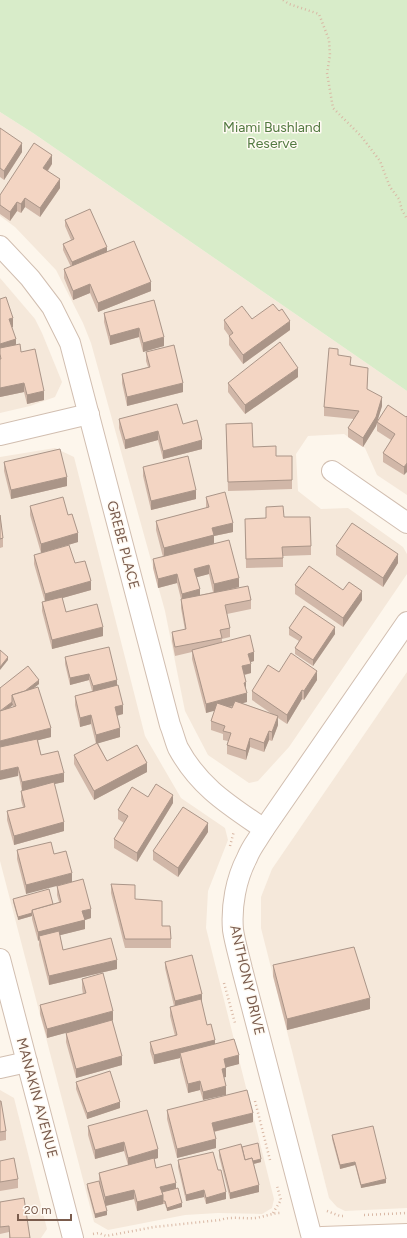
<svg xmlns="http://www.w3.org/2000/svg" width="407" height="1238" font-family="Figtree,sans-serif">
	<style>
		.residential { fill: #f5e8da }
		.green { fill: #d8ecc9 }
		.lines { fill: none; stroke-linecap: round; stroke-linejoin: round }
		.street-casing { stroke: #d1beb0; stroke-width: 22 }
		.secondary-casing { stroke: #d6c0b0; stroke-width: 24 }
		.path { stroke: #d9b8a5; stroke-width: 2.5; stroke-dasharray: 1 3; stroke-linecap: butt }
		.street { stroke: #fff; stroke-width: 20 }
		.secondary { stroke: #fff; stroke-width: 22 }
		.wall { fill: #d1b7a8; fill-rule: evenodd }
		.shaded-wall { fill: #aa9588 }
		.building { fill: #f3d5c3; stroke: #aa9588 }
		.labels { text-anchor: middle; dominant-baseline: central; stroke-width: 3; stroke-linejoin: round; paint-order: stroke }
		.park-label { font-size: 14px; fill: #537a41; stroke: #fffaf3 }
		.street-label { font-size: 14px; fill: #7a5c4d; stroke: #fffaf3 }
	</style>
	<rect width="100%" height="100%" fill="#fdf6ec"/>
	<g class="residential">
		<polygon points="0,112 33,133 407,391 407,495 377,475 365,448 344,434 308,436 296,454 298,491 321,509 348,508 403,547 407,554 407,574 289,747 258,781 249,783 208,755 185,711 165,611 91,343 83,323 56,270 15,227 0,216"/>
		<polygon points="0,278 35,319 42,333 62,382 55,397 30,406 0,413"/>
		<polygon points="55,448 74,457 145,736 181,798 225,828 228,840 208,891 206,928 274,1199 272,1208 262,1214 218,1213 185,1215 108,1230 94,1222 0,861 0,457"/>
		<polygon points="407,672 407,1208 345,1211 337,1207 329,1198 261,928 261,897 272,869"/>
		<polygon points="0,1090 14,1098 47,1229 41,1238 0,1238"/>
	</g>
	<polygon class="green" points="0,0 407,0 407,391 33,133 0,112"/>
	<g class="lines">
		<defs>
			<g id="street">
				<path d="M0,246L30,278L52,307L70,343L170,725C173,732 175,741 178,748C199,787 229,805 264,829"/>
				<polyline points="0,435 89,414"/>
				<polyline points="332,471 407,523"/>
				<polyline points="0,959 73,1238"/>
				<polyline points="0,1068 27,1062"/>
				<path d="M312,1238L242,969C239,956 235,943 233,930C231,906 236,879 247,858C251,847 259,838 264,829L407,622"/>
			</g>
			<polyline id="secondary" points="322,1238 407,1235"/>
		</defs>
		<use href="#street" class="street-casing"/>
		<use href="#secondary" class="secondary-casing"/>
		<g class="path">
			<polyline points="283,0 289,4 319,14 329,40 330,55 327,73 333,108 361,136 380,161 390,187 399,199 402,210 407,219"/>
			<polyline points="230,846 234,831"/>
			<polyline points="224,983 235,1023"/>
			<polyline points="255,1101 270,1160"/>
			<polyline points="327,1211 340,1216 343,1216"/>
			<polyline points="273,1213 281,1200 277,1186"/>
			<polyline points="364,1215 407,1213"/>
			<path d="M93,1234L99,1233L106,1236L154,1227L220,1220C232,1216 243,1219 255,1218C264,1217 272,1213 281,1213"/>
		</g>
		<use href="#street" class="street"/>
		<use href="#secondary" class="secondary"/>
	</g>
	<g class="wall">
		<polygon points="0,128 22,152 4,180 0,177"/>
		<polygon points="52,164 48,171 60,188 40,217 25,207 21,213 17,211 10,221 0,214 0,195"/>
		<polygon points="65,220 107,252 151,291 98,312 90,293 73,300 64,278 64,269 71,267 63,250 63,244 71,240 65,226"/>
		<polygon points="0,299 13,327 12,327 16,345 21,352 44,400 27,404 24,392 0,397"/>
		<polygon points="154,300 164,346 143,352 139,337 110,345 104,322 104,313"/>
		<polygon points="252,319 290,330 243,364 229,345 229,336 224,329 224,320"/>
		<polygon points="146,352 183,392 127,406 122,383 122,374 148,367 146,361"/>
		<polygon points="338,355 368,377 367,389 382,406 377,421 406,417 404,475 383,462 383,453 391,440 377,431 377,423 376,426 363,447 348,437 348,428 354,419 324,416 324,407"/>
		<polygon points="298,377 245,414 228,392 228,383"/>
		<polygon points="119,419 183,424 202,449 163,459 158,440 125,449 119,428"/>
		<polygon points="226,424 253,447 276,456 292,480 292,489 228,491"/>
		<polygon points="4,462 67,486 11,499 4,471"/>
		<polygon points="143,467 196,499 151,510 143,476"/>
		<path d="M206,497L233,532L214,536V544L239,587L231,589L251,600V609L227,614L230,628V637L222,639V642L254,661L250,662L251,673L245,675L246,691L247,702L242,703L272,714L252,700V691L279,672L317,680L304,700L302,699L287,724L278,718V725L272,741L269,740L264,752L250,747L246,760L227,754V745L228,741L223,740V734L211,730V721L215,710L206,713L192,659V652L175,656L172,641V632L185,630L181,608V599L177,583L158,588L153,568V559L163,557L156,530V521L206,508ZM209,574L213,592L200,595L197,577Z"/>
		<polygon points="30,506 68,515 78,542 41,553 30,515"/>
		<polygon points="0,515 3,538 3,547 0,548"/>
		<polygon points="284,517 311,546 311,555 283,556 283,567 246,568 245,519"/>
		<polygon points="336,546 398,563 383,587 336,555"/>
		<polygon points="34,555 75,563 91,590 62,598 66,612 103,636 52,649 42,611 42,602 45,602 34,564"/>
		<polygon points="295,585 343,590 362,600 343,627 295,594"/>
		<polygon points="289,628 335,634 313,666 295,654 295,648 299,641 289,635"/>
		<polygon points="65,657 117,685 123,714 117,716 120,737 98,743 107,761 147,772 94,800 74,764 74,755 96,744 91,724 80,727 75,705 75,696 92,691 89,680 70,685 65,664"/>
		<path d="M39,684L32,689L51,737L38,740L41,755L64,782L54,784L64,831L14,845L7,820V811L23,807L21,800V791H22L0,688ZM13,705V707L8,709Z"/>
		<polygon points="148,797 173,803 137,862 114,848 114,839 124,823 118,819 118,810"/>
		<polygon points="208,832 178,877 153,860 153,851"/>
		<polygon points="17,850 54,854 26,894 17,859"/>
		<polygon points="111,884 135,899 162,926 171,939 171,948 125,948 111,893"/>
		<polygon points="57,886 91,918 85,920 85,929 60,935 63,950 117,969 49,985 39,945 39,940 38,941 32,919 32,916 18,920 13,902 13,899 53,904 59,902 57,895"/>
		<polygon points="165,962 202,1001 201,1001 207,1025 215,1044 239,1064 226,1067 226,1077 224,1077 203,1100 200,1090 188,1093 180,1062 180,1058 154,1064 150,1051 150,1042 175,1036 170,1016 170,1007 174,1006 165,968"/>
		<polygon points="273,965 370,1009 287,1030 273,976"/>
		<polygon points="82,979 113,1020 112,1021 122,1065 76,1078 66,1042 66,1033 87,1027 47,1038 40,1014 40,1005 83,994 82,988"/>
		<polygon points="76,1082 120,1108 87,1119 76,1089"/>
		<polygon points="0,1101 6,1131 6,1140 0,1141"/>
		<polygon points="167,1110 253,1122 214,1132 216,1148 177,1158 167,1119"/>
		<polygon points="88,1126 158,1158 154,1159 156,1168 176,1188 182,1207 167,1211 165,1204 163,1204 137,1211 134,1199 106,1206 107,1215 95,1218 87,1188 87,1184 99,1181 99,1173 128,1165 124,1151 95,1159 88,1135"/>
		<polygon points="332,1135 386,1183 361,1188 355,1165 340,1169 332,1139"/>
		<polygon points="242,1147 261,1162 254,1164 259,1192 230,1199 219,1156 219,1150"/>
		<polygon points="178,1160 226,1199 206,1204 204,1197 186,1201 178,1167"/>
		<polygon points="0,1161 18,1179 18,1188 0,1191"/>
		<polygon points="0,1202 30,1238 9,1238 9,1232 0,1234"/>
	</g>
	<g class="shaded-wall">
		<polygon points="22,143 22,152 4,180 4,171"/>
		<polygon points="52,155 52,164 43,177 43,168"/>
		<polygon points="60,179 60,188 40,217 40,208"/>
		<polygon points="25,198 25,207 21,213 21,204"/>
		<polygon points="17,202 17,211 10,221 10,212"/>
		<polygon points="107,247 107,253 72,269 72,262"/>
		<polygon points="151,282 151,291 98,312 98,303"/>
		<polygon points="90,284 90,293 73,300 73,291"/>
		<polygon points="13,318 13,327 9,328 9,319"/>
		<polygon points="290,321 290,330 243,364 243,355"/>
		<polygon points="139,328 139,337 110,345 110,336"/>
		<polygon points="164,337 164,346 143,352 143,343"/>
		<polygon points="16,339 16,348 0,353 0,344"/>
		<polygon points="298,368 298,377 245,414 245,405"/>
		<polygon points="24,383 24,392 0,397 0,388"/>
		<polygon points="183,383 183,392 127,406 127,397"/>
		<polygon points="44,391 44,400 27,404 27,395"/>
		<polygon points="382,397 382,406 376,426 363,447 363,438"/>
		<polygon points="158,431 158,440 125,449 125,440"/>
		<polygon points="202,440 202,449 163,459 163,451"/>
		<polygon points="407,463 407,472 404,475 404,467"/>
		<polygon points="67,477 67,486 11,499 11,490"/>
		<polygon points="196,490 196,499 151,510 151,501"/>
		<polygon points="233,523 233,532 214,536 214,544 164,557 164,548 212,528"/>
		<polygon points="78,533 78,542 41,553 41,544"/>
		<polygon points="398,554 398,563 383,587 383,578"/>
		<polygon points="209,565 209,574 194,578 194,569"/>
		<polygon points="177,574 177,583 158,588 158,579"/>
		<polygon points="239,578 239,587 214,593 214,584"/>
		<polygon points="91,581 91,590 45,603 45,594"/>
		<polygon points="200,589 200,598 182,603 182,594"/>
		<polygon points="362,591 362,600 343,627 343,618"/>
		<polygon points="103,627 103,636 52,649 52,640"/>
		<polygon points="335,627 335,634 313,666 313,660"/>
		<polygon points="254,652 254,661 248,663 248,654"/>
		<polygon points="8,657 8,660 0,670 0,667"/>
		<polygon points="251,664 251,673 242,675 242,666"/>
		<polygon points="317,671 317,680 304,700 304,691"/>
		<polygon points="89,674 89,680 70,685 70,678"/>
		<polygon points="39,680 39,684 15,703 14,700"/>
		<polygon points="117,680 117,686 93,692 93,686"/>
		<polygon points="246,682 246,691 244,692 244,683"/>
		<polygon points="302,690 302,699 287,724 287,715"/>
		<polygon points="247,693 247,702 206,713 206,704"/>
		<polygon points="12,702 13,705 0,715 0,712"/>
		<polygon points="123,705 123,714 115,716 115,707"/>
		<polygon points="91,715 91,724 80,727 80,718"/>
		<polygon points="278,716 278,725 272,741 272,732"/>
		<polygon points="51,728 51,737 0,750 0,741"/>
		<polygon points="120,728 120,737 96,744 96,735"/>
		<polygon points="269,731 269,740 264,752 264,743"/>
		<polygon points="250,738 250,747 246,760 246,751"/>
		<polygon points="147,763 147,772 94,800 94,791"/>
		<polygon points="18,767 18,776 0,780 0,771"/>
		<polygon points="64,773 64,782 22,791 22,782"/>
		<polygon points="173,795 173,803 137,862 137,853"/>
		<polygon points="64,822 64,831 14,845 14,836"/>
		<polygon points="208,823 208,832 178,877 178,868"/>
		<polygon points="72,873 72,882 26,894 26,885"/>
		<polygon points="91,909 91,918 85,920 85,929 41,940 39,936 39,940 38,941 38,932 82,911"/>
		<polygon points="32,913 32,916 18,920 18,917"/>
		<polygon points="117,960 117,969 49,985 49,976"/>
		<polygon points="202,994 202,1001 175,1008 175,1001"/>
		<polygon points="370,998 370,1009 287,1030 287,1019"/>
		<polygon points="113,1011 113,1020 47,1038 47,1029"/>
		<polygon points="215,1040 215,1049 180,1053 180,1058 154,1064 154,1055"/>
		<polygon points="239,1055 239,1064 224,1068 224,1059"/>
		<polygon points="122,1056 122,1065 76,1078 76,1069"/>
		<polygon points="226,1068 226,1077 222,1078 222,1069"/>
		<polygon points="200,1081 200,1090 188,1093 188,1084"/>
		<polygon points="226,1086 226,1095 203,1100 203,1092"/>
		<polygon points="120,1102 120,1108 87,1119 87,1113"/>
		<polygon points="253,1113 253,1122 212,1132 212,1123"/>
		<polygon points="216,1139 216,1148 177,1158 177,1149"/>
		<polygon points="124,1142 124,1151 95,1159 95,1150"/>
		<polygon points="158,1149 158,1158 128,1167 128,1158"/>
		<polygon points="261,1159 261,1162 245,1166 245,1163"/>
		<polygon points="355,1162 355,1165 340,1169 340,1165"/>
		<polygon points="386,1179 386,1183 361,1188 361,1185"/>
		<polygon points="176,1183 176,1192 161,1196 160,1187"/>
		<polygon points="259,1185 259,1192 230,1199 230,1193"/>
		<polygon points="134,1190 134,1199 105,1206 105,1197"/>
		<polygon points="204,1190 204,1197 186,1201 186,1195"/>
		<polygon points="226,1192 226,1199 206,1204 206,1198"/>
		<polygon points="163,1195 163,1204 137,1211 137,1202"/>
		<polygon points="182,1203 182,1207 167,1211 167,1208"/>
		<polygon points="107,1211 107,1215 95,1218 95,1214"/>
	</g>
	<g class="building">
		<polygon points="0,128 22,143 4,171 0,168"/>
		<polygon points="34,143 52,155 43,168 60,179 40,208 25,198 21,204 17,202 10,212 0,205 0,195"/>
		<polygon points="90,209 107,247 72,262 63,244 74,239 65,220"/>
		<polygon points="134,241 151,282 98,303 90,284 73,291 64,269"/>
		<polygon points="6,297 13,318 9,319 16,339 0,344 0,299"/>
		<polygon points="154,300 164,337 143,343 139,328 110,336 104,313"/>
		<polygon points="273,304 279,311 282,309 290,321 243,355 229,336 233,333 224,320 242,306 252,319"/>
		<polygon points="280,342 298,368 245,405 228,383"/>
		<polygon points="20,344 21,352 35,349 44,391 27,395 24,383 0,388 0,359 1,359 0,354 0,348"/>
		<polygon points="174,345 183,383 127,397 122,374 150,367 146,352"/>
		<polygon points="329,348 338,349 338,355 351,357 350,365 368,368 367,389 382,397 376,417 363,438 348,428 359,411 324,407"/>
		<polygon points="177,404 183,424 197,420 202,440 163,451 158,431 125,440 119,419"/>
		<polygon points="388,405 406,417 407,416 407,463 404,467 383,453 395,434 377,422"/>
		<polygon points="252,423 253,447 276,446 276,456 292,456 292,480 228,482 226,424"/>
		<polygon points="60,449 67,477 11,490 4,462"/>
		<polygon points="188,456 196,490 151,501 143,467"/>
		<polygon points="225,492 233,523 212,528 214,535 164,548 156,521 209,507 206,497"/>
		<polygon points="63,497 68,515 72,514 78,533 41,544 30,506"/>
		<polygon points="283,506 284,517 310,517 311,546 282,547 283,558 246,559 245,519 266,518 266,507"/>
		<polygon points="0,515 3,538 0,539"/>
		<polygon points="352,523 398,554 383,578 336,546"/>
		<polygon points="229,540 239,578 214,584 209,565 194,569 200,589 182,594 177,574 158,579 153,559"/>
		<polygon points="69,545 75,563 85,561 91,581 45,594 34,555"/>
		<polygon points="309,566 343,590 349,582 362,591 343,618 295,585"/>
		<polygon points="248,586 251,600 225,605 230,628 220,630 222,638 175,647 172,632 186,629 181,599"/>
		<polygon points="62,597 66,612 97,604 103,627 52,640 42,602"/>
		<polygon points="304,606 335,627 313,660 295,648 302,637 289,628"/>
		<polygon points="250,635 254,652 248,654 251,664 242,666 246,682 244,683 247,693 206,704 192,650"/>
		<polygon points="109,647 117,680 93,686 89,674 70,678 65,657"/>
		<polygon points="0,650 8,657 0,667"/>
		<polygon points="291,653 317,671 304,691 302,690 287,715 252,691 268,665 279,672"/>
		<polygon points="28,666 39,680 25,691 12,695 12,702 0,711 0,688"/>
		<polygon points="118,685 123,705 115,707 120,728 96,735 91,715 80,718 75,696"/>
		<polygon points="38,687 51,728 0,741 0,711 16,706 12,695"/>
		<polygon points="235,701 278,716 272,732 269,731 264,743 250,738 246,751 227,745 231,733 223,731 225,726 211,721 217,703 232,708"/>
		<polygon points="37,739 41,755 58,751 64,773 22,782 18,767 0,771 0,747"/>
		<polygon points="97,743 107,761 137,745 147,763 94,791 74,755"/>
		<polygon points="54,782 64,822 14,836 7,811 25,807 21,791"/>
		<polygon points="156,784 173,795 137,853 114,839 128,816 118,810 132,787 148,797"/>
		<polygon points="183,807 208,823 178,868 153,851"/>
		<polygon points="51,842 54,854 66,851 72,873 26,885 17,850"/>
		<polygon points="83,879 91,909 82,911 85,920 38,932 32,910 61,902 57,886"/>
		<polygon points="111,884 135,885 135,899 162,901 162,926 170,926 171,939 125,939"/>
		<polygon points="49,889 53,904 32,910 32,913 18,917 13,899"/>
		<polygon points="59,931 63,950 111,938 117,960 49,976 39,936"/>
		<polygon points="354,947 370,998 287,1019 273,965"/>
		<polygon points="192,955 202,994 175,1001 165,962"/>
		<polygon points="103,973 113,1011 47,1029 40,1005 86,993 82,979"/>
		<polygon points="201,999 207,1025 211,1024 215,1040 154,1055 150,1042 177,1035 170,1007"/>
		<polygon points="112,1020 122,1056 76,1069 66,1033"/>
		<polygon points="234,1039 239,1055 224,1059 226,1068 222,1069 226,1086 203,1092 200,1081 188,1084 180,1053"/>
		<polygon points="110,1071 120,1102 87,1113 76,1082"/>
		<polygon points="247,1090 253,1113 212,1123 216,1139 177,1149 167,1110"/>
		<polygon points="0,1101 1,1101 6,1131 0,1132"/>
		<polygon points="147,1110 158,1149 128,1158 124,1142 95,1150 88,1126"/>
		<polygon points="373,1126 386,1179 361,1185 355,1162 340,1165 332,1135"/>
		<polygon points="258,1143 261,1159 253,1161 252,1158 245,1160 242,1147"/>
		<polygon points="241,1144 245,1160 252,1158 259,1185 230,1193 219,1150"/>
		<polygon points="213,1152 218,1170 221,1170 226,1192 206,1198 204,1190 186,1195 178,1160"/>
		<polygon points="14,1158 18,1179 0,1182 0,1161"/>
		<polygon points="154,1158 156,1168 171,1164 176,1183 160,1187 163,1195 137,1202 134,1190 105,1197 99,1173"/>
		<polygon points="99,1181 107,1211 95,1214 87,1184"/>
		<polygon points="178,1188 182,1203 167,1208 165,1201 163,1201 163,1195 162,1192"/>
		<polygon points="24,1198 30,1238 10,1238 9,1226 0,1227 0,1202"/>
	</g>
	<g class="labels">
		<g class="park-label">
			<text x="272" y="127">Miami Bushland<tspan x="272" dy="16">Reserve</tspan></text>
		</g>
		<g class="street-label">
			<text transform="translate(123 545) rotate(75)">GREBE PLACE</text>
			<text transform="translate(247 980) rotate(77)">ANTHONY DRIVE</text>
			<text transform="translate(37 1098) rotate(75)">MANAKIN AVENUE</text>
		</g>
	</g>
	<path d="M18 1214v6h53v-6" fill="none" stroke="#7a5c4d" stroke-width="2"/>
	<text x="24" y="1214" font-size="12" fill="#7a5c4d" stroke="#fffaf3" stroke-width="3" paint-order="stroke">20 m</text>
</svg>
